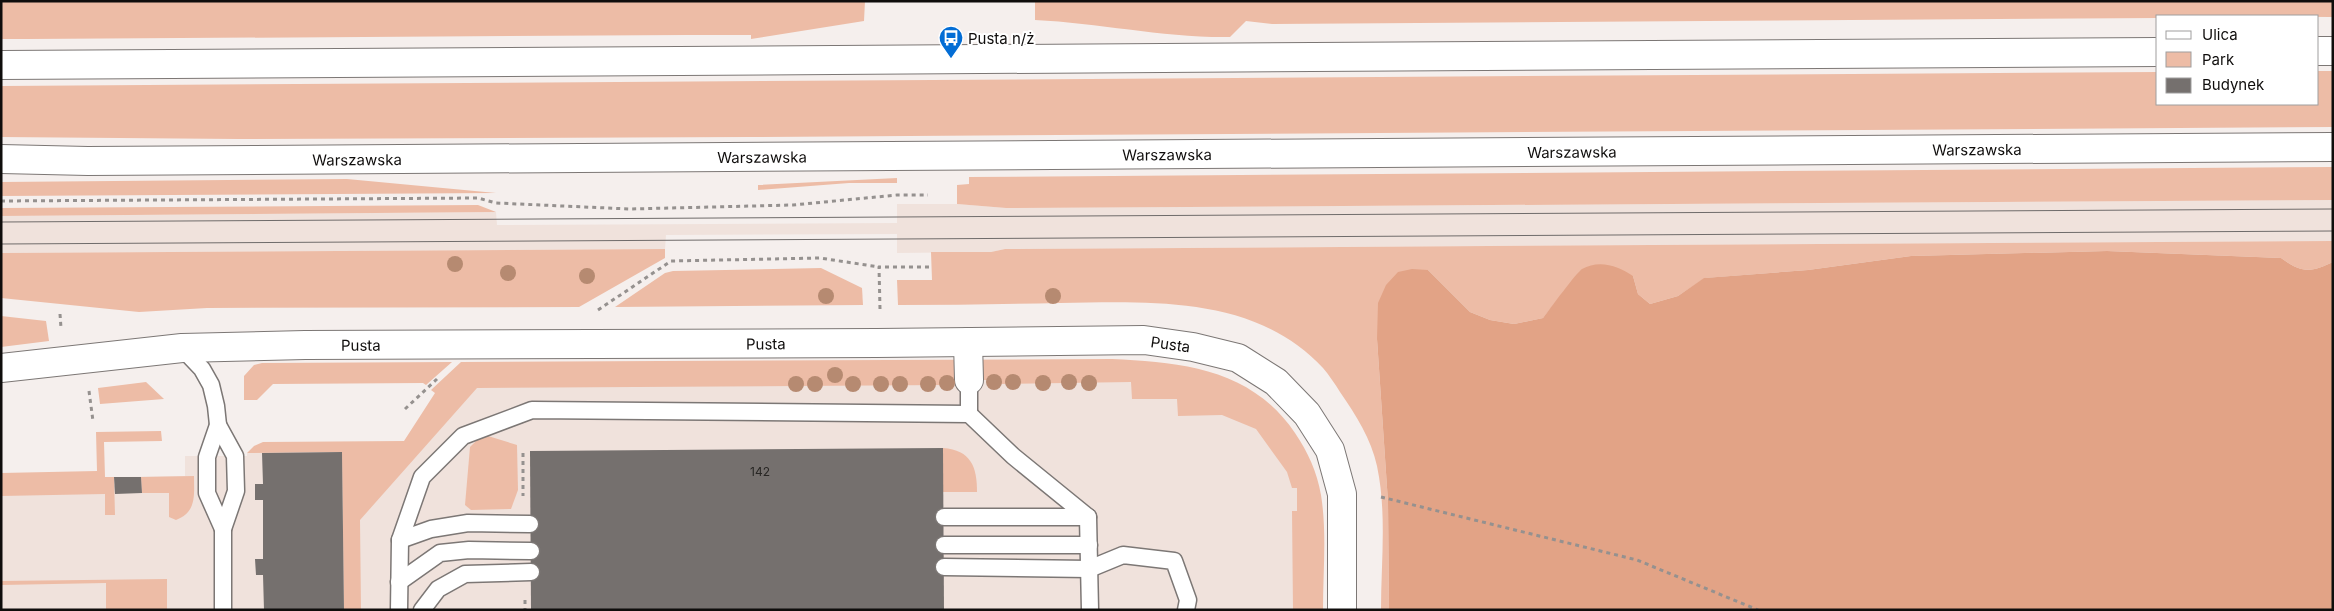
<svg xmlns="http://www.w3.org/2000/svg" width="2334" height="611" font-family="Inter,sans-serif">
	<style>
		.built { fill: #f0e2dc }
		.green { fill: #edbca6 }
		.forest { fill: #e2a386 }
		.building { fill: #75706e }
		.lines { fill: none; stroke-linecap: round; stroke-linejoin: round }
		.service-casing { stroke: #7c7775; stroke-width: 19 }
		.minor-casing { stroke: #7c7775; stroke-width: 30 }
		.secondary-casing { stroke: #7c7775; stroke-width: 30 }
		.path { stroke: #95918f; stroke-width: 3; stroke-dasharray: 4 4; stroke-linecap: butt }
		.service { stroke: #fff; stroke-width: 16 }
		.minor { stroke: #fff; stroke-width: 28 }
		.secondary { stroke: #fff; stroke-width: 28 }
		.tram { stroke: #6f6b6a; stroke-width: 1 }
		.tree { fill: #b68a71 }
		.labels { text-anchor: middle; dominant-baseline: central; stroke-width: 4; stroke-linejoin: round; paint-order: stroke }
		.number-label { font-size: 12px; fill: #282624 }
		.poi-label { font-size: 15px; fill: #0f0d0c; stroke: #fff; text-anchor: start }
		.street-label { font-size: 15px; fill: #0f0d0c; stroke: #fff }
	</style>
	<rect width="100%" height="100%" fill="#f5efed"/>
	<g class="built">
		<polygon points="2333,200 2333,241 1005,249 991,252 897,253 897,234 666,235 665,249 1,253 1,216 496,212 497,225 897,223 897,204 957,204 1006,208"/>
		<polygon points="1138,379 1257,423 1297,484 1298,610 1,610 1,479 185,476 185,456 247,456 247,453 397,452 449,384"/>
	</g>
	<g class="green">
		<polygon points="1,1 865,1 864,21 751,39 751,35 686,35 28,39 1,39"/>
		<path d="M1035,1H2333V17L2158,16V18L1272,24L1246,21L1230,37C1164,38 1100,23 1035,20Z"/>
		<polygon points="2318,71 2333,71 2333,127 748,137 238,139 1,137 1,86 2158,72 2158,104 2318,104"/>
		<polygon points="2333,167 2333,200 1006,208 957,204 957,185 969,184 969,177"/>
		<polygon points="897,178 897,183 849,183 758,190 758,185"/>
		<polygon points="347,179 496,193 1,196 1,182"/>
		<polygon points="478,205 496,212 1,216 1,208"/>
		<path d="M2333,241V262C2310,273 2302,273 2281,258L2107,251L1911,256L1808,270L1705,278L1678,296L1650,304L1638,294L1633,276L1581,270L1543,318L1514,324L1490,320L1470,312L1428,270L1377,339L1388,502L1389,610H1381C1381,563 1387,513 1377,466C1371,439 1356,415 1340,392C1335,384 1329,375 1323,368C1255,295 1151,302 1060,303C1006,304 952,305 898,305L897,280H932L931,252H991L1005,249Z"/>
		<polygon points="665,249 665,258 579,307 207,308 139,312 1,298 1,253"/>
		<polygon points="821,268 862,288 863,305 615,307 665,273 673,271"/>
		<polygon points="1,316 46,321 49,341 1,347"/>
		<path d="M1112,359C1182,362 1252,369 1295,433C1308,452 1317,472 1321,495C1327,532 1323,572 1323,610H1293L1292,511H1297V488H1292L1287,472L1256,429L1222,415L1178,416L1177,399H1132L1131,382L997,384L996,380H947V385L477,388L360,520L361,610H344L342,452L247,453L254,446L263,442L404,441L435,393L431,390L461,362Z"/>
		<polygon points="452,362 426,385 423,383 273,384 257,400 244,400 244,376 254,365 262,363"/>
		<polygon points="146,382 164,399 100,404 98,388"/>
		<polygon points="161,431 162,441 104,442 105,477 114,477 115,515 105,515 105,494 1,496 1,473 97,471 96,432"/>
		<polygon points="488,436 517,445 518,490 511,509 471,510 465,505 470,447 480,437"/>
		<path d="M943,448C971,450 977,467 977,492H943Z"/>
		<path d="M194,476C194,495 197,512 176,520L169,517V493H142L141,477Z"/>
		<polygon points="167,579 167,610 106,610 106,583 1,585 1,581"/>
	</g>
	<path class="forest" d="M2107,251L2281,258C2302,273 2310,273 2333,262V610H1389L1388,502L1377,339L1378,303L1386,285L1398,272L1412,269L1428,270L1470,312L1490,320L1514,324L1543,318C1550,309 1576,273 1582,269C1599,259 1619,266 1633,276L1638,294L1650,304L1678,296L1704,278L1808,270L1911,256Z"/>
	<g class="building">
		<polygon points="943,448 944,610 531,610 530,451"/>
		<polygon points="342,452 344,610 264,610 263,575 256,575 255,559 263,559 263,500 255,500 255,484 263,484 262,453"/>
		<polygon points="114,477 141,477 142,493 115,494"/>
	</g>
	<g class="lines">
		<defs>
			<g id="service">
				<polyline points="182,348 202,369 211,385 216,406 218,425 207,457 207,493 223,529"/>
				<polyline points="969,380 969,414"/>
				<polyline points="218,425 235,456 236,491 223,529 223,610"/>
				<polyline points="944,517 1088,517"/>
				<polyline points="400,540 431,529 468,523 530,524"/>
				<polyline points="944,545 1089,545"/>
				<polyline points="944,567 1089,569 1123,555 1174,561 1188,600 1186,610"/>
				<polyline points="399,582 440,553 469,550 531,551"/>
				<polyline points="399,610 400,540 422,477 463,436 532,410 969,414 1013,456 1088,517 1090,610"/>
				<polyline points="422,610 438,589 465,574 531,572"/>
			</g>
			<g id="minor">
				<polyline points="968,342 969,380"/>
				<path id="s1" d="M1,368L182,348L305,345L877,343L1144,340L1193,347L1238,358L1276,382L1307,414L1330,450L1342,494V610"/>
			</g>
			<g id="secondary">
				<polyline points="2318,51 2333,51"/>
				<polyline points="1,65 2158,52"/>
				<path id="s2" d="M1,159L88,161L2333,147"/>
			</g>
		</defs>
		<use href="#service" class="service-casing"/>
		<use href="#minor" class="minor-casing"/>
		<use href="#secondary" class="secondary-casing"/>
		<g class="path">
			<polyline points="1,201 478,198 496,203 630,209 793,205 897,195 928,195"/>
			<polyline points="880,309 879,267 931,267"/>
			<polyline points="598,310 671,261 820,258 879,267"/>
			<polyline points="60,314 61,328"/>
			<polyline points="89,391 93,421"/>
			<polyline points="405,409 437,379"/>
			<polyline points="523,453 523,496"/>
			<polyline points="1381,497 1637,560 1758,610"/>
			<polyline points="525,600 525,610"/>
		</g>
		<use href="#service" class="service"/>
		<use href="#minor" class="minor"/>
		<use href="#secondary" class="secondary"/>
		<g class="tram">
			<polyline points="1,222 2333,209"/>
			<polyline points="1,244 2333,231"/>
		</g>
	</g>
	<g class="tree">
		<circle cx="455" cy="264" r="8"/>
		<circle cx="508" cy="273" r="8"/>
		<circle cx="587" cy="276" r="8"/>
		<circle cx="826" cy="296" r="8"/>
		<circle cx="1053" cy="296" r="8"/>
		<circle cx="835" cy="375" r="8"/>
		<circle cx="994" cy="382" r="8"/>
		<circle cx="1013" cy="382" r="8"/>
		<circle cx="1069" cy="382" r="8"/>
		<circle cx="947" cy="383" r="8"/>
		<circle cx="1043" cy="383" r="8"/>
		<circle cx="1089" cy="383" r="8"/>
		<circle cx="796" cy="384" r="8"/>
		<circle cx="815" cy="384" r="8"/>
		<circle cx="853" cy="384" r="8"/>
		<circle cx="881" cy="384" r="8"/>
		<circle cx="900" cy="384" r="8"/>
		<circle cx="928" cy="384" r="8"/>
	</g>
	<defs>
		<symbol id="bus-pin" viewBox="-11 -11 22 30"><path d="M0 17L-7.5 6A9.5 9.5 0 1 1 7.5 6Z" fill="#036dd5" stroke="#fff"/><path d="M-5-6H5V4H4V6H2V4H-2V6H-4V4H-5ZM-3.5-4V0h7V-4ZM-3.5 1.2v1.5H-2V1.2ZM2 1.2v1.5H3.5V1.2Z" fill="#fff"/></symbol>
	</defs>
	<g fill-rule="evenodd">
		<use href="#bus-pin" x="937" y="24" width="28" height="38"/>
	</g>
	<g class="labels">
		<g class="number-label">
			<text x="760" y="471">142</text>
		</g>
		<g class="poi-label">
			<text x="968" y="38">Pusta n/ż</text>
		</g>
		<g class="street-label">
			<text stroke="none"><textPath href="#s2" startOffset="1976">Warszawska</textPath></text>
			<text stroke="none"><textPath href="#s2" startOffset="1571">Warszawska</textPath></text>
			<text stroke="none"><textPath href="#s2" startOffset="1166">Warszawska</textPath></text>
			<text stroke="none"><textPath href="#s2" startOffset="761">Warszawska</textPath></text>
			<text stroke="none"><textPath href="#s2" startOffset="356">Warszawska</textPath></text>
			<text stroke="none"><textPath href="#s1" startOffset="766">Pusta</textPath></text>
			<text stroke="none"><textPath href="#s1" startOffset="1171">Pusta</textPath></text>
			<text stroke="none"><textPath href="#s1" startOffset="361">Pusta</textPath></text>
		</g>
	</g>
	<rect width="2334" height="611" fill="none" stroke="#0f0d0c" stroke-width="5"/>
	<rect x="2156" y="15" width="162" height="90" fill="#ffffff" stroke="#9f9e9e"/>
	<rect x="2166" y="31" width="25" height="8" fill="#ffffff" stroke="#9f9e9e"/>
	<text x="2202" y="40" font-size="15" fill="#0f0d0c">Ulica</text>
	<rect x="2166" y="52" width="25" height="15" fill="#edbca6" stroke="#9f9e9e"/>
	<text x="2202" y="65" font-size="15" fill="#0f0d0c">Park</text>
	<rect x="2166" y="78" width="25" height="15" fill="#75706e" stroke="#9f9e9e"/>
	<text x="2202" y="90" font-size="15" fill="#0f0d0c">Budynek</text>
</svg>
